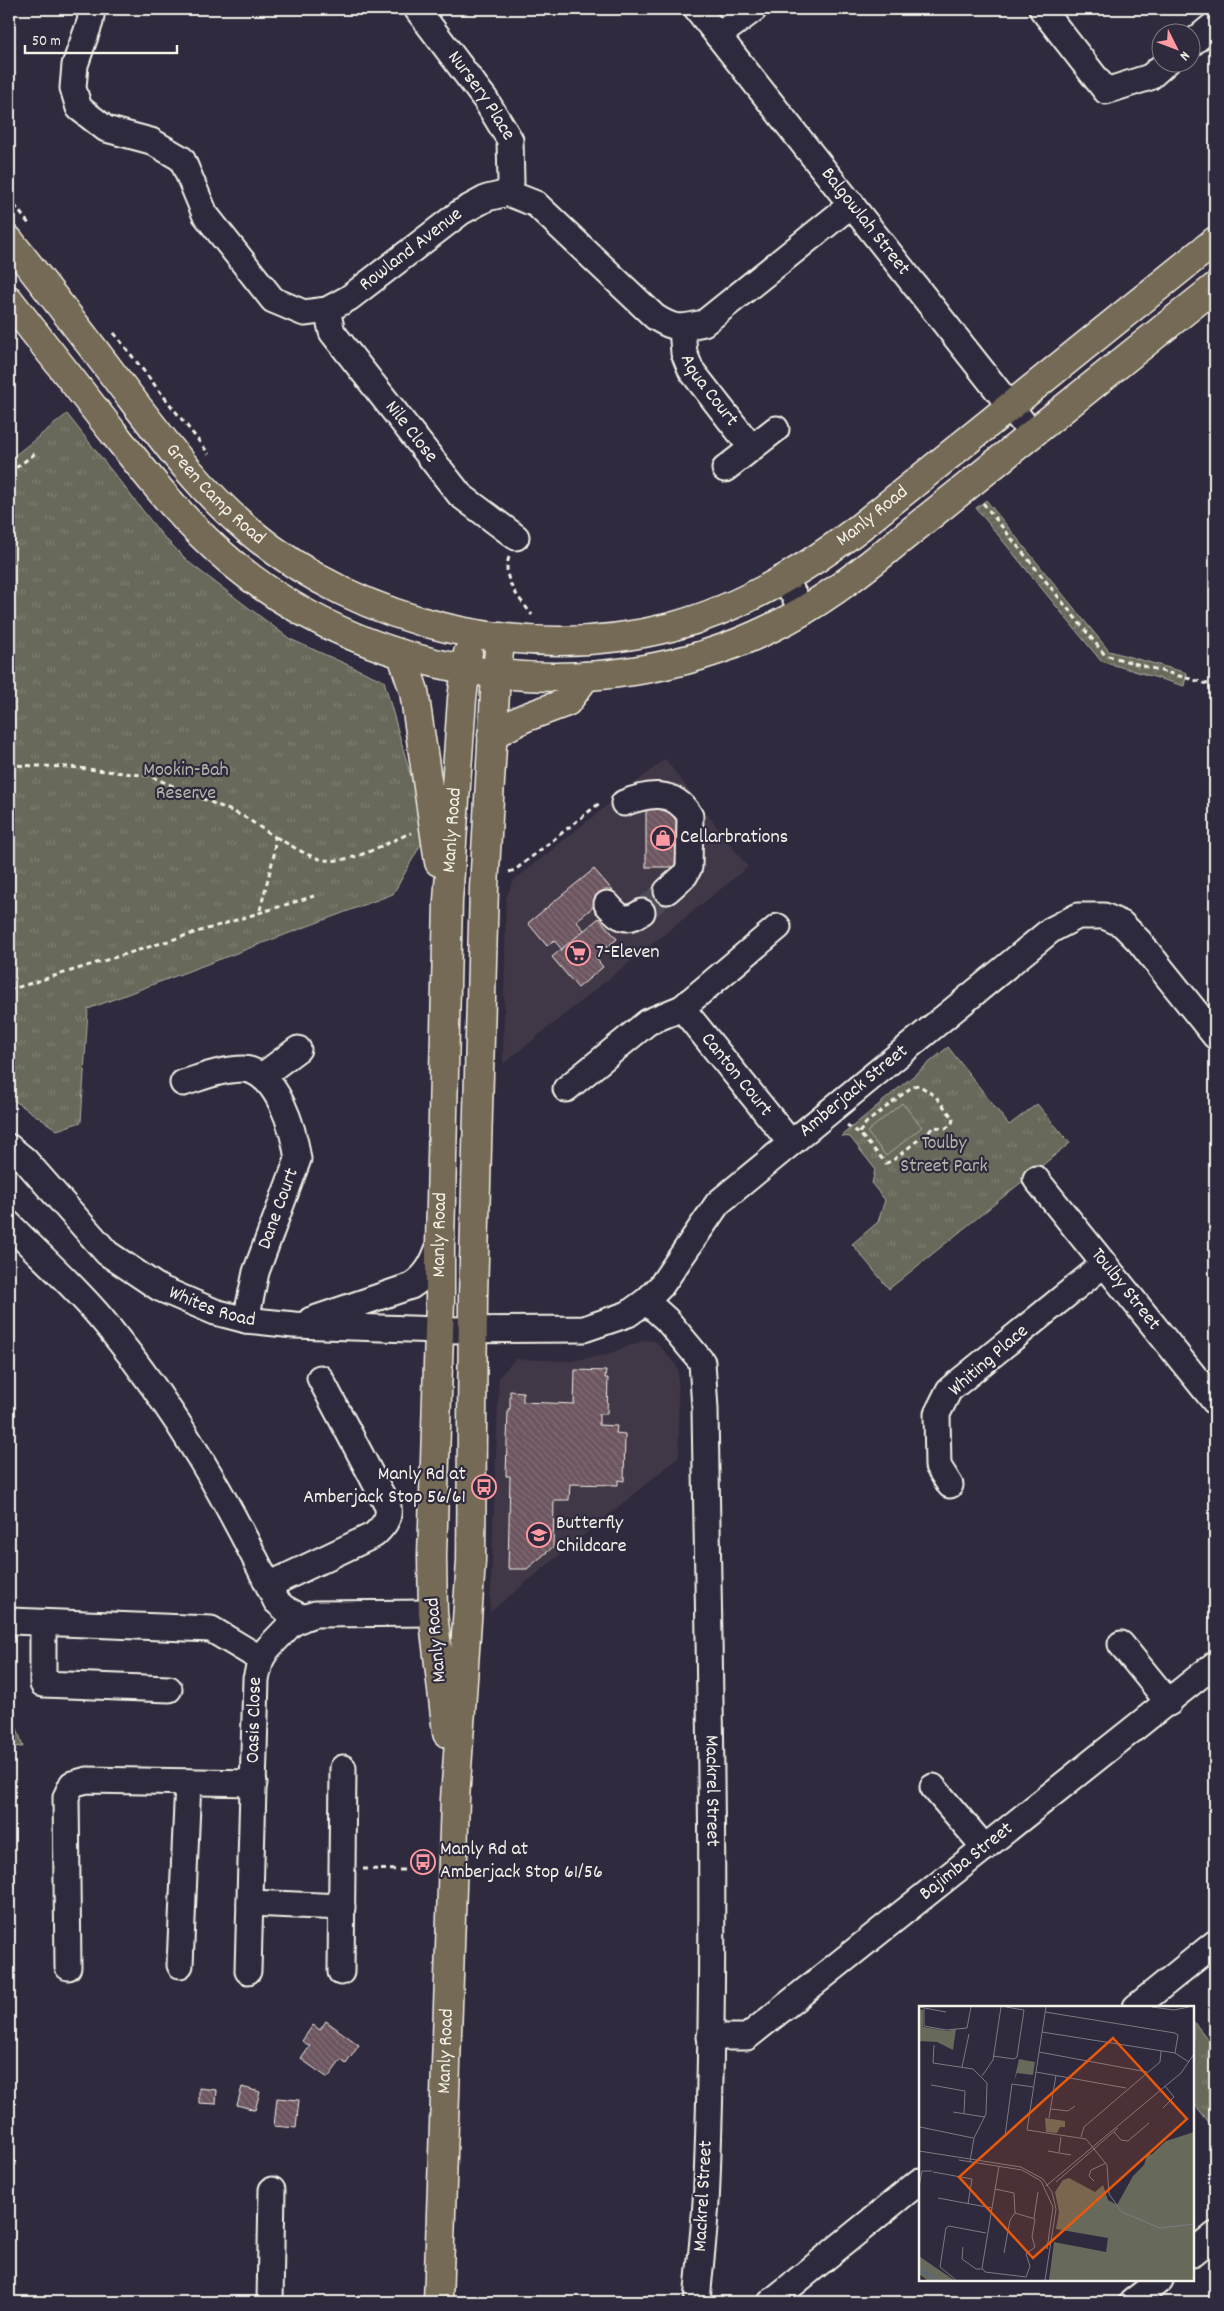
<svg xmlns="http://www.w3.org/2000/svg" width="1224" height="2311" font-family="Dekko,sans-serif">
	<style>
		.built { fill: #413747 }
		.grass { fill: url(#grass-dots); stroke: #aeada1 }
		.forest { fill: url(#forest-crowns); stroke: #aeada1 }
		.park { fill: url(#park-tufts); stroke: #aeada1 }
		.pitch { fill: #67695a; stroke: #aeada1 }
		.building { fill: url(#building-back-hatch); stroke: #f4f1e8 }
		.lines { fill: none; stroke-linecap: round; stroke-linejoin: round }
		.minor-tunnel { stroke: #4d4857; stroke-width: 25; stroke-dasharray: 25 12; stroke-linecap: butt }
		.minor-casing { stroke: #f4f1e8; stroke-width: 29 }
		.major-casing { stroke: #f4f1e8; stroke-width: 31 }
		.path { stroke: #f4f1e8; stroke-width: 3; stroke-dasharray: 5 4; stroke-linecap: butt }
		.minor { stroke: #2f2a3d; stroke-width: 25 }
		.major { stroke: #756b55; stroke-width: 28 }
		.labels { text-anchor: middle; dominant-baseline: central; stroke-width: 4.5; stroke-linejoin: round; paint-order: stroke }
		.street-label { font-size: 20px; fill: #f4f1e8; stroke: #2f2a3d }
		.park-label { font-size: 20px; fill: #b5b4a8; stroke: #2f2a3d }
		.poi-label { font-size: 20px; fill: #f4f1e8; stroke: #2f2a3d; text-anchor: start }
		.inset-river { fill: none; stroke: #5c667f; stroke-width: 2.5 }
		.inset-road { fill: none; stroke: #7e7a81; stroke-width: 1 }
		.view { fill: #e8590c; fill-opacity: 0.15; stroke: #e8590c; stroke-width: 2.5 }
		.inset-edge { fill: none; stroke: #f4f1e8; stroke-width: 2.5 }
	</style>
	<defs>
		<pattern id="grass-dots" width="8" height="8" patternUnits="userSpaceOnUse" patternTransform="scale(1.25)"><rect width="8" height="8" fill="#67695a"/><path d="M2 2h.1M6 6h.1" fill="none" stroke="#7d7f72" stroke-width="1.8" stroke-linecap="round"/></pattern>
		<pattern id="forest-crowns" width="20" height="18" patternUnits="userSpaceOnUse" patternTransform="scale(1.25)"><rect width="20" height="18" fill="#67695a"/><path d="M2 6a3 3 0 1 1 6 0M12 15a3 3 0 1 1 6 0" fill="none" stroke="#7d7f72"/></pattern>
		<pattern id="park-tufts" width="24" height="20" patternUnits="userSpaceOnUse" patternTransform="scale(1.25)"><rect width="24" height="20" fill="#67695a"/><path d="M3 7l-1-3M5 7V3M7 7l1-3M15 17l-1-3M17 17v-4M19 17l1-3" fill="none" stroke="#7d7f72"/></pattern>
		<pattern id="building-back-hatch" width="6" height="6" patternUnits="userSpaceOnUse" patternTransform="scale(1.25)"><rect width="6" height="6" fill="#6c555f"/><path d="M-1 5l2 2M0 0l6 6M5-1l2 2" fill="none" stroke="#826e76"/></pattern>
	</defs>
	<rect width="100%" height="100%" fill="#2f2a3d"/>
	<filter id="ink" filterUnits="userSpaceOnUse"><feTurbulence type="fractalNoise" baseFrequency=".02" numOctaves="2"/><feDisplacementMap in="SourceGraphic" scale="10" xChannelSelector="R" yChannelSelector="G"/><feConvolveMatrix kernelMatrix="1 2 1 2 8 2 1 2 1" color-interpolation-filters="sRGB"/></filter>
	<g filter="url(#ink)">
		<g class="built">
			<polygon points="665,759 748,867 503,1064 506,897 514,880"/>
			<polygon points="645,1340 655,1341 675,1363 678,1371 679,1457 490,1612 499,1377 515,1359 571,1361 605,1355"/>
		</g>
		<polygon class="grass" points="986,500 1109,651 1187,673 1184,686 1101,661 976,508"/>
		<polygon class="forest" points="9,1702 23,1747 9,1746"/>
		<g class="park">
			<polygon points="67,414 162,535 191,564 290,639 384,681 419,805 425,837 393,894 88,1009 81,1122 57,1130 9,1097 9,460"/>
			<polygon points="948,1047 1009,1125 1037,1104 1070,1143 889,1289 852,1244 878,1222 885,1200 872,1184 875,1169 850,1137 841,1136"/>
			<polygon points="1193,2021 1215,2048 1215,2130 1193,2102"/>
		</g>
		<polygon class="pitch" points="902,1103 922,1127 886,1156 867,1132"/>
		<g class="building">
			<rect x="646" y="808" width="33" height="59"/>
			<polygon points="594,869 613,891 576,921 591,938 568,957 554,940 547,946 528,923"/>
			<polygon points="662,885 672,898 647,918 637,906"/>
			<polygon points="599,918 617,939 595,957 603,967 578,988 552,957"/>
			<polygon points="575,1370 606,1371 605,1378 608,1378 607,1414 599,1414 599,1425 617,1426 616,1433 625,1434 624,1481 618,1480 618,1485 570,1484 569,1500 554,1500 553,1547 527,1569 508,1569 510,1476 506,1476 508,1409 510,1409 510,1391 523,1392 523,1402 574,1404"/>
			<polygon points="326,2021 359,2045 346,2064 341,2060 328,2078 301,2059 310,2046 302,2041 313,2025 320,2030"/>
			<polygon points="242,2087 260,2092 255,2110 237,2105"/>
			<polygon points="199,2088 217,2090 216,2104 199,2103"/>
			<polygon points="277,2098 299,2100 296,2128 274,2126"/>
		</g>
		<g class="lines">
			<polyline class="minor-tunnel" points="642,912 667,891"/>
			<defs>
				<g id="minor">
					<path id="s1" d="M92,9L90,22L75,65L73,88L79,108L106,129L151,141L182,159L205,214L273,300L304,313L327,310L349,298L461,212L487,198L508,193L536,204L655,317C675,330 681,328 704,323L852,204"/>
					<path id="s2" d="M417,9L485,99L510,140L511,182L508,193"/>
					<path id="s3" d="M697,9L1032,434"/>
					<polyline points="1042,9 1106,91 1150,77 1167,62"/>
					<polyline points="718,36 754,9"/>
					<polyline points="1192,43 1215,24"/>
					<path id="s4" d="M327,310L332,332L460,495L516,537"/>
					<path id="s5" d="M682,328L684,353L691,370L751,447"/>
					<polyline points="725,469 776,429"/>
					<polyline points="785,579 803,612"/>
					<path d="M624,803C649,793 674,789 690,816L689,867L685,875L667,891"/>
					<path d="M607,904C619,918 626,923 642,912"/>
					<path id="s6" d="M682,1008L790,1142"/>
					<polyline points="262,1076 298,1049"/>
					<path d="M183,1083C203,1077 223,1069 243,1069C278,1071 294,1132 298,1159L256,1272L246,1320"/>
					<polyline points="566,1089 648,1022 682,1008 778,927"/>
					<path id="s7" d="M9,1147L25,1160L107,1253L159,1288L215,1312L246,1320L294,1325L439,1330L584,1329L628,1314L646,1301L661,1286L718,1203L1051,930L1078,916H1104L1122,924L1139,941L1215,1036"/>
					<path id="s8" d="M1036,1179L1215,1402"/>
					<path d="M9,1224C41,1257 77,1288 106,1324C177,1411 228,1501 276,1601L284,1608L303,1618"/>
					<path id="s9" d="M646,1301L667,1320L702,1362L705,1409C709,1666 717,1924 707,2181C706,2222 700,2262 697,2302"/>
					<path d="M311,1320L411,1286C428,1275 433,1263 440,1244"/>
					<polyline points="950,1485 938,1466 937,1414 949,1390 1103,1265"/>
					<path d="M269,1585L374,1535C382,1527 390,1520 388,1507L320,1378"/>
					<polyline points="11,1621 211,1629 261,1659"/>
					<polyline points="43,1623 43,1684 169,1689"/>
					<polyline points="1121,1644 1169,1703"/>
					<polyline points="933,1787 985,1848"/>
					<polyline points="250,1903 342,1907"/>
					<polyline points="180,1965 188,1782"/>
					<polyline points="68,1967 66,1797 72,1784 87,1780 254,1783"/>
					<path id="s10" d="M248,1971L256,1679L261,1659L268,1648L291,1624L303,1618L315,1614L433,1613"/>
					<polyline points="341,1972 343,1768"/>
					<polyline points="1136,2007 1215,1943"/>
					<path id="s11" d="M710,2037H747L1215,1664"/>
					<polyline points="1193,2253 1215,2235"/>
					<polyline points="270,2302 272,2190"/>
					<polyline points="771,2302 920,2181"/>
					<polyline points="1132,2302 1160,2280"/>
				</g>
				<g id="major">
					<path id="s12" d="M9,240C47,288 84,336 121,385C160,436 199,489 248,530C362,626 527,664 671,627C741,608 802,572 859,528L1215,241"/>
					<path d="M9,300C42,342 75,384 108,426C146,474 184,523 231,562C378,685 597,713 771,628C817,606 856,576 895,544L1215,287"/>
					<polyline points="402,655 414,691 439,862"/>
					<polyline points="492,735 524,718 567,702 586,676"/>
					<path id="s13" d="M447,1733L433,1613L432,1556L440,1301V1244L448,901L462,699L468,653"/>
					<path id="s14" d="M438,2302L455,1799L471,1561L473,1297L484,888L496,675L501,637"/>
				</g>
			</defs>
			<use href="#minor" class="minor-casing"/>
			<use href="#major" class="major-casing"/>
			<g class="path">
				<polyline points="9,198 29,224"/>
				<polyline points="114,333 209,454"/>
				<polyline points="9,473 37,452"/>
				<polyline points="983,503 1105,655 1215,686"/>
				<path d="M509,557C501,581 519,597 532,615"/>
				<polyline points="9,765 69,767 150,776 243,816 275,837 274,855 259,914"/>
				<path d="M276,837C288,844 301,852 314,857C344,870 384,843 411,833"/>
				<polyline points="509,872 515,870 601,802"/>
				<polyline points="9,990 314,896"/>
				<polyline points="847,1125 859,1133 886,1163 892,1161 934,1127 946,1128 952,1124 953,1118 936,1097 919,1085 913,1086 866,1123 859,1133"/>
				<polyline points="363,1869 404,1870"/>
			</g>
			<use href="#minor" class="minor"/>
			<use href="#major" class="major"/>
		</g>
	</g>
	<defs>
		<symbol id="shop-ring" viewBox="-11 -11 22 22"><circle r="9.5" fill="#2f2a3d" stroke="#ff9aa2" stroke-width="1.5"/><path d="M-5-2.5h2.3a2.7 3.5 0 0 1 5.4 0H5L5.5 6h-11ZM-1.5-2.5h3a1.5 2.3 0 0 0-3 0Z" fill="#ff9aa2"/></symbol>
		<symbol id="supermarket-ring" viewBox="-11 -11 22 22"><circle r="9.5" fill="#2f2a3d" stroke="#ff9aa2" stroke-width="1.5"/><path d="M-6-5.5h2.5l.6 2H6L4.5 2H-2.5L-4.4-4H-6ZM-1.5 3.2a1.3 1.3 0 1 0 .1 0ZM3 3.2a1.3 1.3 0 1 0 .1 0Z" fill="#ff9aa2"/></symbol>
		<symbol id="bus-ring" viewBox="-11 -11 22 22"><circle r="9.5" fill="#2f2a3d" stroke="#ff9aa2" stroke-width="1.5"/><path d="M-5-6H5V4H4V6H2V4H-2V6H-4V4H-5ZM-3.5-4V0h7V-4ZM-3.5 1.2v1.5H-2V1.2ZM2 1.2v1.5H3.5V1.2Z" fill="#ff9aa2"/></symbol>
		<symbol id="school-ring" viewBox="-11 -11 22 22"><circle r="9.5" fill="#2f2a3d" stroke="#ff9aa2" stroke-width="1.5"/><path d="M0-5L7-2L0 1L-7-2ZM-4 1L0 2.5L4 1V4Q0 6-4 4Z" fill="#ff9aa2"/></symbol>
	</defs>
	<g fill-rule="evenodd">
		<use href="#shop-ring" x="649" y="824" width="28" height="28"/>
		<use href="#supermarket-ring" x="564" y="939" width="28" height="28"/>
		<use href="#bus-ring" x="470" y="1473" width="28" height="28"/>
		<use href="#school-ring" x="525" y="1521" width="28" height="28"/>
		<use href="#bus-ring" x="409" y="1848" width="28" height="28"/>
	</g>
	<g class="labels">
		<g class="street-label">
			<text stroke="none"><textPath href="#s2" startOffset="108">Nursery Place</textPath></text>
			<text stroke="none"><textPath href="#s3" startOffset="271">Balgowlah Street</textPath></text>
			<text stroke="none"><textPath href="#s1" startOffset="549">Rowland Avenue</textPath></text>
			<text stroke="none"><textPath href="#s5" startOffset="70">Aqua Court</textPath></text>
			<text stroke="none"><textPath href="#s4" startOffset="150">Nile Close</textPath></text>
			<text stroke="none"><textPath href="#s12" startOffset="328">Green Camp Road</textPath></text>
			<text stroke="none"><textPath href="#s12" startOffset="1058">Manly Road</textPath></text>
			<text stroke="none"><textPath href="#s13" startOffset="904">Manly Road</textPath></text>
			<text stroke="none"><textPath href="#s6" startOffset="86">Canton Court</textPath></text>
			<text stroke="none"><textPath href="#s7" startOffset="1005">Amberjack Street</textPath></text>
			<text transform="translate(279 1209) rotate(-70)">Dane Court</text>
			<text stroke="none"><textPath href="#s13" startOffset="499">Manly Road</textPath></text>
			<text stroke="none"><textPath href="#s8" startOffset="142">Toulby Street</textPath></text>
			<text stroke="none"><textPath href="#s7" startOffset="264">Whites Road</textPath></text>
			<text transform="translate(989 1361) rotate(-41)">Whiting Place</text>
			<text transform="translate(437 1640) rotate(-95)">Manly Road</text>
			<text stroke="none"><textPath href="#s10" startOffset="251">Oasis Close</textPath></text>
			<text stroke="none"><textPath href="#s9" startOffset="512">Mackrel Street</textPath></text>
			<text stroke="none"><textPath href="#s11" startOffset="318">Bajimba Street</textPath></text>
			<text stroke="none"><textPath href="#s14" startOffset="251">Manly Road</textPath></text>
			<text transform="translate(704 2196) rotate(-87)">Mackrel Street</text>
		</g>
		<g class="park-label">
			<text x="186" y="771">Mookin-Bah<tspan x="186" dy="23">Reserve</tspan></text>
			<text x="944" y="1144">Toulby<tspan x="944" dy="23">Street Park</tspan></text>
		</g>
		<g class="poi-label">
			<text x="680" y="838">Cellarbrations</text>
			<text x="596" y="953">7-Eleven</text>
			<text x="466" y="1475" text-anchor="end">Manly Rd at<tspan x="466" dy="23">Amberjack Stop 56/61</tspan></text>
			<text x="556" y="1524">Butterfly<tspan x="556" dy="23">Childcare</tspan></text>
			<text x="440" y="1850">Manly Rd at<tspan x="440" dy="23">Amberjack Stop 61/56</tspan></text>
		</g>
	</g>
	<g transform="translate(919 2006)">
		<rect width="275" height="275" fill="#2f2a3d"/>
		<path d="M275,126V212L214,208L198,199L214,170L225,159L229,146L232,149L247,135Z" fill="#67695a"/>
		<path d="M0,3L4,4V21L29,25L37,23L34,44L18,36L0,35ZM100,53L116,56L114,69L98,67L95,75ZM126,112L146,115V121H141L138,127L127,126ZM275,141V274H130L135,236L187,246L189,232L137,223L140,206L136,186L144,174L150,172L176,186L184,179L189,194L204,202L209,179L225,159L237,173ZM0,250L10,257L35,274H8L0,268Z" fill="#67695a"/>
		<path class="inset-river" d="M0,262L16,274"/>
		<path class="inset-road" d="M0,1L27,6M127,1L108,124L167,133L188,159L190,188L203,206L241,222L275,218M233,1L255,4L270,1M5,3V20L27,24L48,22L52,1M126,6L256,27L259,29L256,47M123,26L256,47L270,56M15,39L14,57L54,63L68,77L67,108L55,132L51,155M120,46L228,66M74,50L95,53L98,51L105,4L87,1M43,61L50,28M117,66L207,82M63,70L74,54L82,1M12,79L46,85L45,107M244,102L255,91L246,80M132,103L149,105L156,100M34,106L66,111M130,112L137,69M1,121L54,132M195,126L202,134L209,135L230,117M86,130L93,78L114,81M162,131L165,121L241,56L242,45M0,145L102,161L124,173L133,186L137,203L126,274M129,145L152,149M140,146L142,131M40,154L103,164L122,175L134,201L128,243M80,160L63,262L66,266L107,271M14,166L53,173L49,198M175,175L170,170L172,164L187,157M137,176L199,122M127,180L262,67L275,48M0,181L3,165H13M76,183L95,187L96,207L116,213L113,231L116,241L107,248L111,260L107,271M19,192L73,202M115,212L119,186M44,241L43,253L57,263H63M85,247L91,214L96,207M37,274L21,261L27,222L30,220L67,227"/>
		<path class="view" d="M194,32L268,113L114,252L40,171Z"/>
		<rect width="275" height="275" class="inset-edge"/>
	</g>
	<rect width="1224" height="2311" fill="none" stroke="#2f2a3d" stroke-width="30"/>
	<rect x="15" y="15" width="1194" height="2281" fill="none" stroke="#f4f1e8" stroke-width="2" filter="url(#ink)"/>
	<g transform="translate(1176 48) rotate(132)"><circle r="24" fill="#2f2a3d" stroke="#7e7a81"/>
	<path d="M0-4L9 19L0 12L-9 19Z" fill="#ff9aa2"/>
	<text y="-8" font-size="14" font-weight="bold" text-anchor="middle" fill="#f4f1e8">N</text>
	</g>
	<path d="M25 45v8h152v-8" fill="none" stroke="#f4f1e8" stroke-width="2.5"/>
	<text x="32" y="45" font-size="15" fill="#f4f1e8" stroke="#2f2a3d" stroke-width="4" paint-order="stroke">50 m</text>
</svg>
